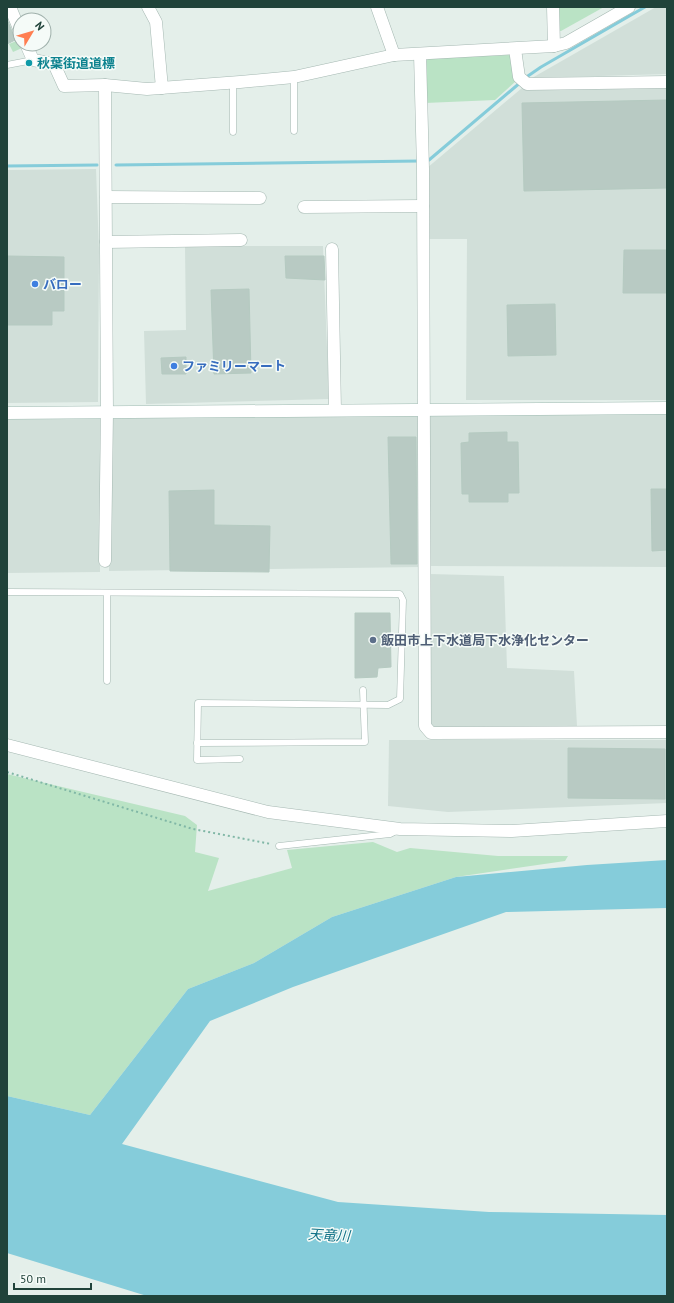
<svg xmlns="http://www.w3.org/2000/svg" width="674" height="1303" font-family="'PT Sans','Noto Sans JP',sans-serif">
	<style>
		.built { fill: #d1dfd9 }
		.green { fill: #bae3c5 }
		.water { fill: #85ccda }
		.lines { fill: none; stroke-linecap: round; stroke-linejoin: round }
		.stream { stroke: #85ccda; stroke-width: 3 }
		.building { fill: #b8cac3; stroke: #b5cac1 }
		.lane-casing { stroke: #a5b8b2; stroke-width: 7 }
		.street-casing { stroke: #a5b8b2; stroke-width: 13 }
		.secondary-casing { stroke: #a0bcb3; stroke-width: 13 }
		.path { stroke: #80b7a6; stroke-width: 2; stroke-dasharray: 2 3; stroke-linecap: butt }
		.lane { stroke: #fff; stroke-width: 6 }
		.street { stroke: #fff; stroke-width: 12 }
		.secondary { stroke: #fff; stroke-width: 12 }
		.culture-dot { fill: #0f9aa8; stroke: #f5fbf8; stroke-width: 1.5 }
		.shop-dot { fill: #3f7fe0; stroke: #f5fbf8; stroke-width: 1.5 }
		.service-dot { fill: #5c6f8a; stroke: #f5fbf8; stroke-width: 1.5 }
		.labels { text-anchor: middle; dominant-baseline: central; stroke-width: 3; stroke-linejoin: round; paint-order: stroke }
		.culture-label { font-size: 13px; font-weight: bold; fill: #0d838f; stroke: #f5fbf8; text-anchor: start }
		.shop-label { font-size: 13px; font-weight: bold; fill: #366cbe; stroke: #f5fbf8; text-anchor: start }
		.service-label { font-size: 13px; font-weight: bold; fill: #4e5e75; stroke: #f5fbf8; text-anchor: start }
		.water-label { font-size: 14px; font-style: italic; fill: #127388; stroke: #f5fbf8 }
	</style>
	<rect width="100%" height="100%" fill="#e4efea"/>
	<g class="built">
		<polygon points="656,7 667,7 667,74 532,78"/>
		<polygon points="522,88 667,88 667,400 466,400 467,239 426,239 427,168"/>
		<polygon points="96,169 99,251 98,402 7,403 7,170"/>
		<polygon points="185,246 323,246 329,399 146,404 144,331 186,330"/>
		<polygon points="667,412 667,567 430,566 428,413"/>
		<polygon points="418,414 420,567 109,571 111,416"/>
		<polygon points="7,418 100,418 100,572 7,573"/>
		<polygon points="430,574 504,576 507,668 574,671 577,726 431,727"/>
		<polygon points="389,740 667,740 667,803 448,812 388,806"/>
	</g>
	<g class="green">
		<polygon points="556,7 604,7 561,31 556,30"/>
		<polygon points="19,40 22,48 13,52 9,44"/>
		<polygon points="513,55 516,81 495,100 425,103 425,62 429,58"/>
		<polygon points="7,774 185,816 197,825 195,852 219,858 208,891 292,868 287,850 373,842 397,852 410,848 498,856 568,856 565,861 456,877 332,917 254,963 188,989 90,1115 7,1096"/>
	</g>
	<polygon class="water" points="667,860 667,908 506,912 293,987 210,1021 122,1144 338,1202 489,1212 667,1215 667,1296 147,1296 7,1253 7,1096 90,1115 188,989 254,963 332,917 456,877 587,865"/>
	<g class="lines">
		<g class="stream">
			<polyline points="525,78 541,67 645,7"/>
			<polyline points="425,160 429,160 521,82"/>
			<polyline points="116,165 419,161"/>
			<polyline points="7,166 97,165"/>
		</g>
	</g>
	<g class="building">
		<polygon points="7,19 13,34 17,39 7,44"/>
		<polygon points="667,100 667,188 524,191 522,103"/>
		<polygon points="624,250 667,250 667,293 623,293"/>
		<polygon points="7,256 64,257 64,311 52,311 52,325 7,325"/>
		<polygon points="285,256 324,256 325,280 286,278"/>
		<polygon points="249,289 251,373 214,374 211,290"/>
		<polygon points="555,304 556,355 508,356 507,305"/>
		<polygon points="186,357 186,374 162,374 161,358"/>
		<polygon points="507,432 507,442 518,442 519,493 508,493 508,502 469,502 469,494 462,494 461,443 469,442 469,433"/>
		<polygon points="388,437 416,437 417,564 391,564"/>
		<polygon points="651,489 667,489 667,550 652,551"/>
		<polygon points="214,490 214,525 270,526 269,572 170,571 169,491"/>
		<polygon points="355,613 390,613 391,667 378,668 377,677 355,678"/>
		<polygon points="568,748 665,749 665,799 568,798"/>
	</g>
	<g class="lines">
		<defs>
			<g id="lane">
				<polyline points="7,65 33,60"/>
				<polyline points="294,77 294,131"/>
				<polyline points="233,83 233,132"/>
				<polyline points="7,592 400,594 403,600 400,699 388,705 198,703 197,760 240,759"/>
				<polyline points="107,681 107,593"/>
				<polyline points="197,743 365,742 363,690"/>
				<polyline points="279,846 390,834 396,831"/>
			</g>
			<g id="street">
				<polyline points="10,7 20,31"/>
				<polyline points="148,7 156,22 162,88"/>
				<polyline points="377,7 394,55"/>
				<polyline points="553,7 554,46"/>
				<polyline points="26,44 33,60 54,64 64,86 105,85 147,89 240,82 294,77 394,55 554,46 566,43 629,7"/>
				<polyline points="515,49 519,77 527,84 667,82"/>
				<polyline points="420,54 423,169 425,726 431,733 667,732"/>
				<polyline points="106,197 260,198"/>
				<polyline points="304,207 423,206"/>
				<polyline points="106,242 241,240"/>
				<polyline points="332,249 335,410"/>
				<polyline points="105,561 107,412 105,85"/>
				<polyline points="7,745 268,812 400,829 512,831 667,821"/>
			</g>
			<polyline id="secondary" points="7,413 667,408"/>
		</defs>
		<use href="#lane" class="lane-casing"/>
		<use href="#street" class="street-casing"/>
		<use href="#secondary" class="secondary-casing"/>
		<polyline class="path" points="7,772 193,829 271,844"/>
		<use href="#lane" class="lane"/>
		<use href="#street" class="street"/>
		<use href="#secondary" class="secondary"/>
	</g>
	<circle class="culture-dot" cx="29" cy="63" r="4"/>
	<g class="shop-dot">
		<circle cx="35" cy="284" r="4"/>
		<circle cx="174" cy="366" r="4"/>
	</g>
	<circle class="service-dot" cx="373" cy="640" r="4"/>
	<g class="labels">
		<g class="culture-label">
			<text x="37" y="63">秋葉街道道標</text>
		</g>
		<g class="shop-label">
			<text x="43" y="284">バロー</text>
			<text x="182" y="366">ファミリーマート</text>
		</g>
		<g class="service-label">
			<text x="381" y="640">飯田市上下水道局下水浄化センター</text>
		</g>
		<g class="water-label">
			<text transform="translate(329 1235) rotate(3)">天竜川</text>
		</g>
	</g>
	<rect width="674" height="1303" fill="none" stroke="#20433a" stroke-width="16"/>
	<g transform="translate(32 32) rotate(52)"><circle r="19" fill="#f5fbf8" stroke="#a0b1ac"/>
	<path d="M0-3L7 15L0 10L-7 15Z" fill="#ff7e51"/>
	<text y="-6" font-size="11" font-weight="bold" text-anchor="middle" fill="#20433a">N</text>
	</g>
	<path d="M14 1283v6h77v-6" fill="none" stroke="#20433a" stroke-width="2"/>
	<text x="20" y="1283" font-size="12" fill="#20433a" stroke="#f5fbf8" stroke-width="3" paint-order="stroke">50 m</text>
</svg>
